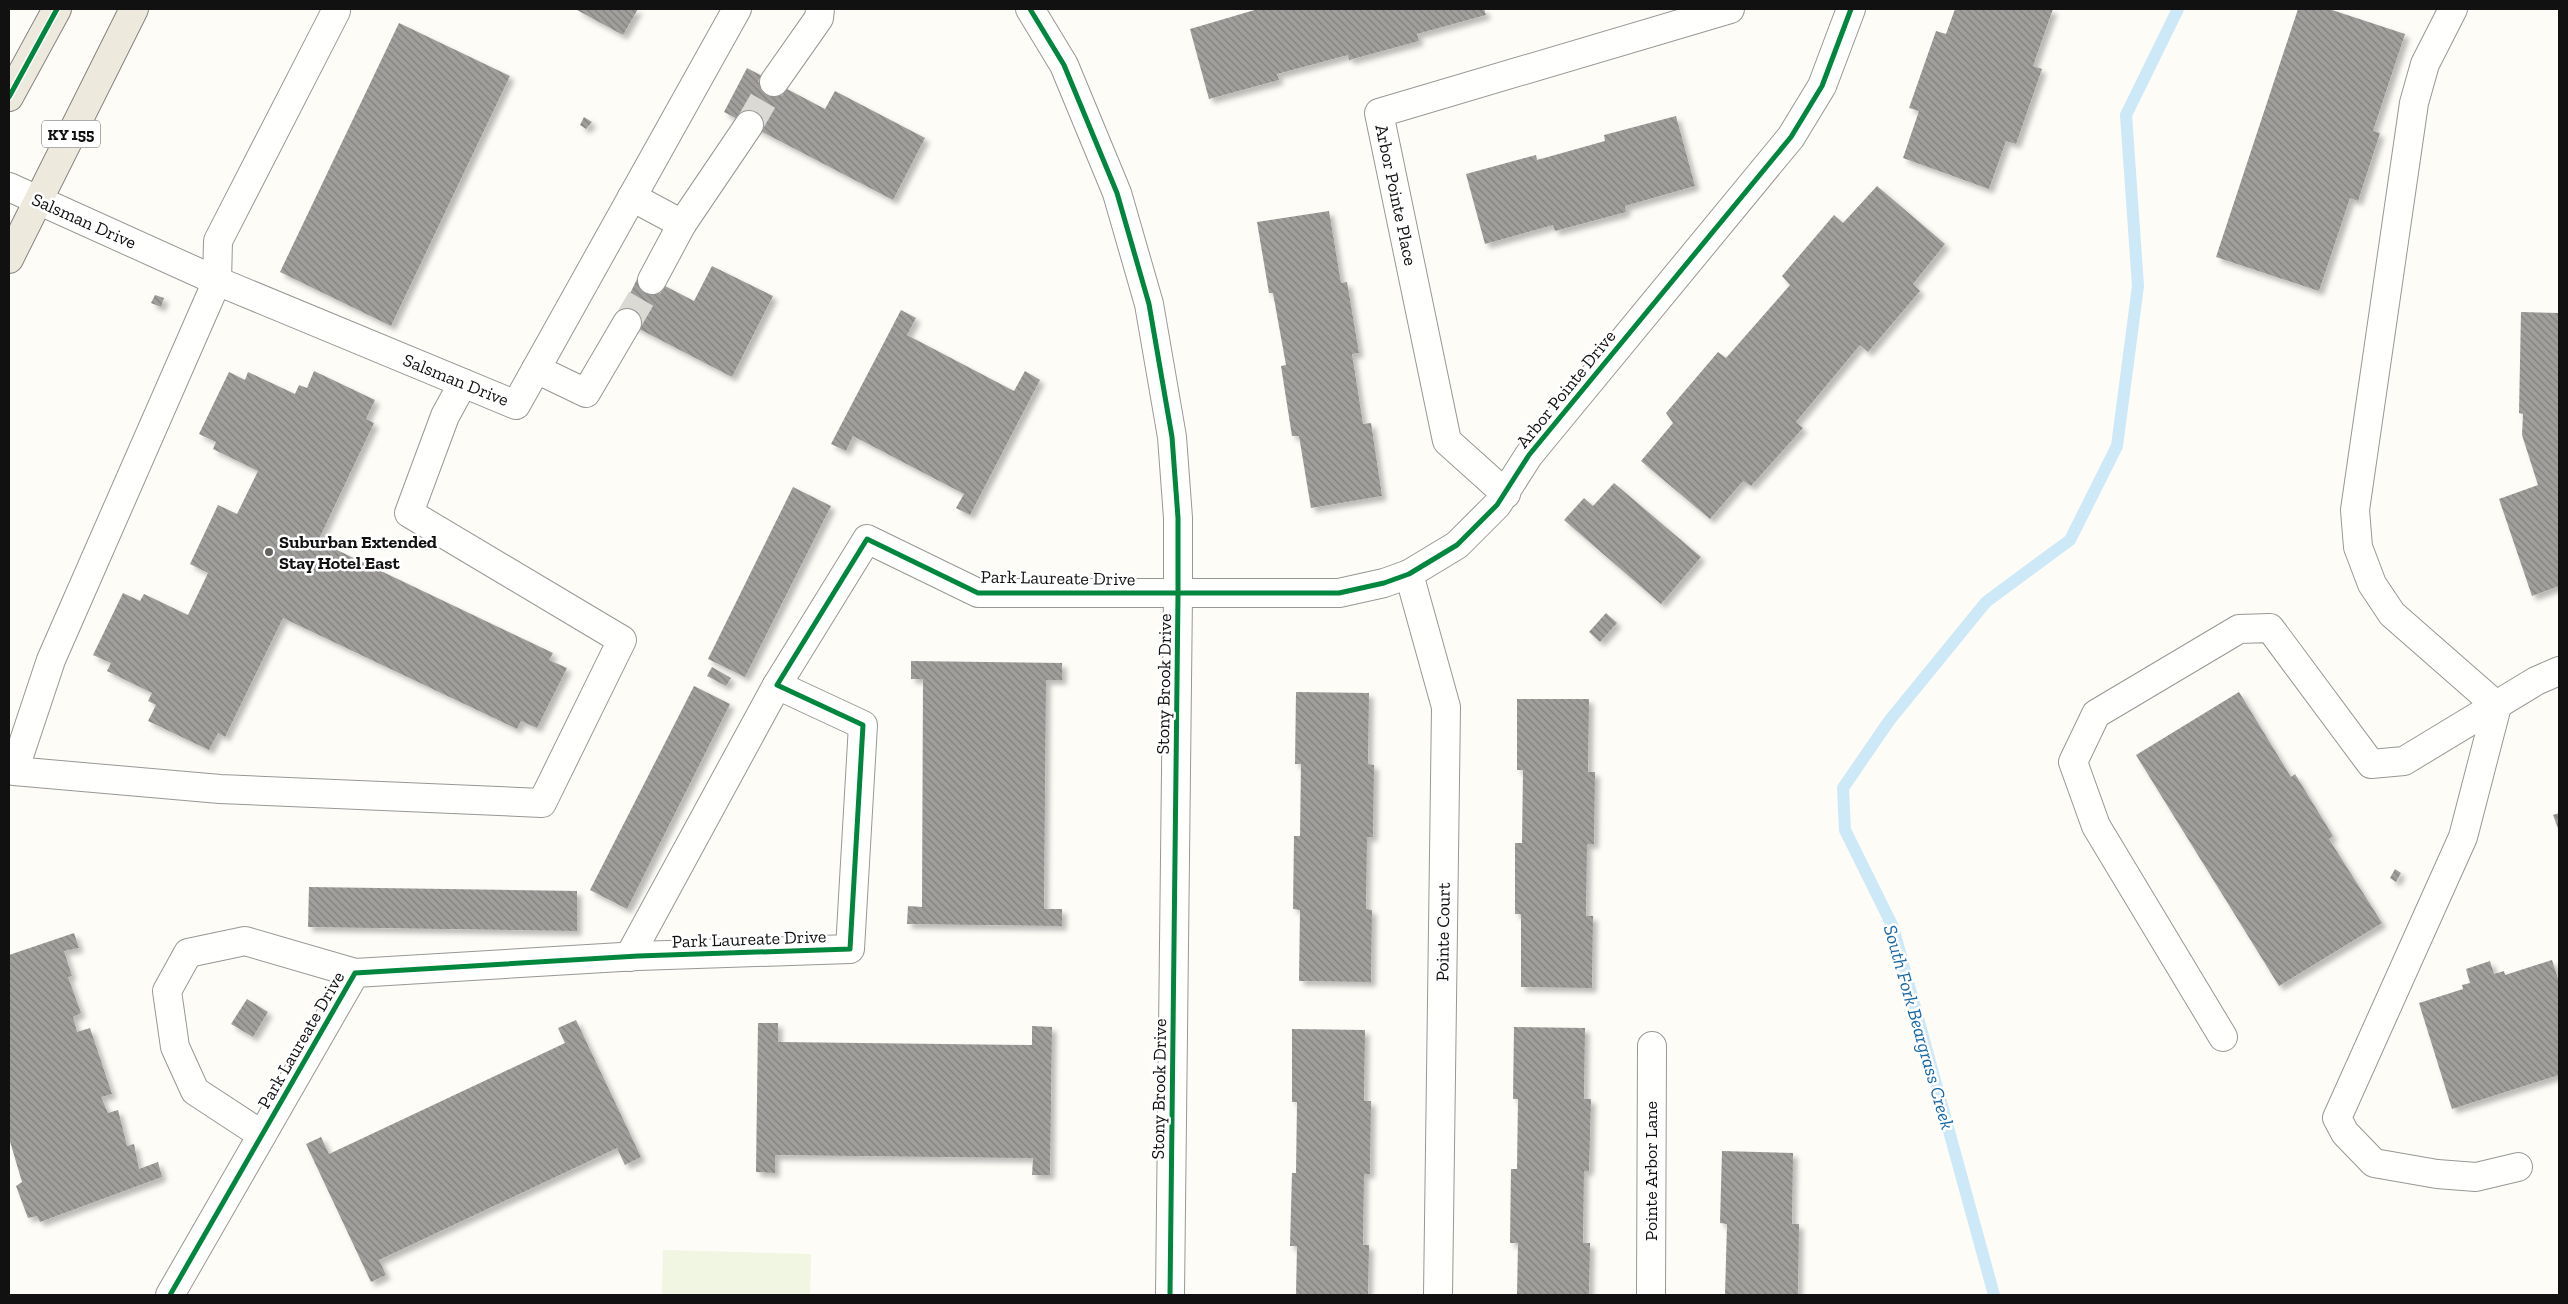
<svg xmlns="http://www.w3.org/2000/svg" width="2568" height="1304" font-family="'Zilla Slab',serif">
	<style>
		.pitch { fill: #f0f6e1 }
		.lines { fill: none; stroke-linecap: round; stroke-linejoin: round }
		.stream { stroke: #cde8f7; stroke-width: 12 }
		.building { fill: url(#building-back-hatch); filter: url(#shadow) }
		.minor-tunnel { stroke: #dad9d4; stroke-width: 28; stroke-dasharray: 28 14; stroke-linecap: butt }
		.minor-casing { stroke: #979795; stroke-width: 30 }
		.major-casing { stroke: #858482; stroke-width: 30 }
		.minor { stroke: #fffffe; stroke-width: 28 }
		.major { stroke: #ede9dc; stroke-width: 28 }
		.cycleway-casing { stroke: #fff; stroke-width: 8 }
		.cycleway { stroke: #00873e; stroke-width: 5 }
		.poi-dot { fill: #646362; stroke: #fff; stroke-width: 2 }
		.labels { text-anchor: middle; dominant-baseline: central; stroke-width: 5; stroke-linejoin: round; paint-order: stroke }
		.shield { fill: #fff; stroke: #585858; stroke-width: 1 }
		.shield-label { font-size: 16px; font-weight: bold; fill: #111 }
		.street-label { font-size: 18px; fill: #111; stroke: #fff }
		.poi-label { font-size: 18px; font-weight: bold; fill: #111; stroke: #fff; text-anchor: start }
		.water-label { font-size: 19px; font-style: italic; fill: #1768a6; stroke: #fff }
	</style>
	<defs>
		<pattern id="building-back-hatch" width="6" height="6" patternUnits="userSpaceOnUse" patternTransform="scale(1.25)"><rect width="6" height="6" fill="#a19f9c"/><path d="M-1 5l2 2M0 0l6 6M5-1l2 2" fill="none" stroke="#82807e"/></pattern>
		<filter id="shadow"><feDropShadow dx="4.5" dy="4.5" stdDeviation="2.5" flood-color="#0004"/></filter>
	</defs>
	<rect width="100%" height="100%" fill="#fdfcf7"/>
	<polygon class="pitch" points="663,1250 811,1254 810,1295 662,1295"/>
	<g class="lines">
		<polyline class="stream" points="1994,1295 1893,927 1845,830 1843,788 1889,721 1986,602 2070,540 2117,446 2138,286 2126,115 2178,9"/>
	</g>
	<g class="building">
		<polygon points="575,9 638,9 623,35"/>
		<polygon points="1258,9 1484,9 1486,15 1417,34 1419,41 1349,60 1348,55 1277,74 1279,80 1209,99 1190,29"/>
		<polygon points="1955,9 2053,9 2033,66 2042,69 2016,144 2006,141 1989,189 1903,158 1919,111 1909,108 1936,31 1946,34"/>
		<polygon points="2298,9 2329,9 2405,34 2373,131 2380,133 2358,201 2350,198 2319,291 2216,257"/>
		<polygon points="399,23 510,76 391,326 280,272"/>
		<polygon points="747,68 825,109 835,91 925,138 893,200 724,112"/>
		<polygon points="1676,116 1695,186 1625,206 1626,212 1555,231 1553,225 1485,244 1466,174 1536,155 1537,160 1605,141 1604,135"/>
		<polygon points="584,117 592,122 586,129 580,125"/>
		<polygon points="1877,186 1945,244 1913,284 1920,291 1868,352 1860,345 1796,422 1803,428 1751,486 1743,481 1710,519 1641,461 1673,423 1666,413 1718,352 1726,358 1790,285 1782,276 1834,215 1843,223"/>
		<polygon points="1329,211 1341,283 1347,282 1359,353 1352,354 1363,424 1371,423 1382,496 1311,508 1299,436 1292,436 1281,366 1286,365 1273,293 1269,293 1257,222"/>
		<polygon points="712,266 773,296 732,377 618,318 640,273 694,301"/>
		<polygon points="155,295 164,298 161,307 151,303"/>
		<polygon points="901,310 916,318 907,335 1014,391 1025,371 1040,380 970,515 956,508 964,494 853,436 846,451 831,444"/>
		<polygon points="2521,312 2559,313 2559,586 2532,596 2499,499 2538,485 2522,435 2523,414 2519,413"/>
		<polygon points="314,371 375,400 366,419 374,423 318,541 553,653 549,660 567,668 537,728 521,721 517,729 283,618 225,737 218,733 209,750 148,721 156,705 148,701 152,693 107,671 111,663 93,655 123,593 140,601 144,594 188,615 208,573 190,564 218,505 237,514 258,471 213,449 216,442 199,434 229,372 245,380 248,372 295,394 299,385 307,388"/>
		<polygon points="1614,483 1701,557 1661,604 1564,520 1584,498 1593,506"/>
		<polygon points="793,487 831,506 745,677 708,659"/>
		<polygon points="1606,613 1617,623 1600,642 1589,632"/>
		<polygon points="911,661 1062,663 1062,680 1046,680 1044,909 1062,909 1062,926 907,924 908,906 922,907 923,679 911,679"/>
		<polygon points="712,667 731,678 726,686 707,676"/>
		<polygon points="694,686 730,704 627,909 590,890"/>
		<polygon points="1296,692 1369,693 1368,764 1374,765 1373,837 1367,837 1366,909 1372,910 1371,982 1299,981 1300,910 1293,909 1294,836 1300,836 1301,764 1295,764"/>
		<polygon points="2239,692 2291,777 2295,774 2333,836 2329,839 2382,923 2279,986 2136,755"/>
		<polygon points="1517,699 1589,699 1588,772 1595,772 1594,844 1587,844 1586,916 1593,916 1592,988 1521,987 1521,914 1515,914 1515,843 1522,843 1523,770 1517,770"/>
		<polygon points="2559,813 2559,831 2553,815"/>
		<polygon points="2395,869 2401,873 2396,882 2390,878"/>
		<polygon points="309,887 577,891 577,931 308,927"/>
		<polygon points="74,933 79,948 64,951 72,976 68,977 81,1013 73,1017 77,1032 90,1028 112,1094 101,1097 108,1113 118,1110 127,1146 134,1144 139,1169 158,1162 162,1177 40,1222 37,1216 28,1218 16,1186 22,1182 9,1138 9,955"/>
		<polygon points="2552,960 2559,982 2559,1075 2452,1109 2419,1003 2463,989 2462,985 2470,983 2466,969 2490,961 2494,974 2504,971 2505,975"/>
		<polygon points="247,999 268,1012 253,1037 231,1024"/>
		<polygon points="576,1020 641,1157 625,1165 617,1148 379,1260 386,1275 371,1282 306,1144 321,1137 329,1154 565,1043 558,1028"/>
		<polygon points="758,1023 778,1023 778,1042 1032,1045 1032,1026 1052,1027 1050,1175 1032,1175 1033,1158 775,1155 775,1173 756,1172"/>
		<polygon points="1514,1027 1585,1028 1584,1099 1591,1099 1589,1171 1584,1171 1583,1243 1590,1243 1589,1295 1517,1295 1518,1243 1510,1243 1511,1169 1517,1169 1518,1099 1513,1099"/>
		<polygon points="1292,1029 1365,1030 1364,1101 1371,1101 1370,1174 1364,1174 1363,1245 1369,1245 1368,1295 1296,1295 1297,1246 1290,1246 1292,1173 1296,1173 1297,1102 1292,1102"/>
		<polygon points="1722,1151 1793,1153 1792,1224 1799,1224 1798,1295 1725,1295 1727,1224 1720,1223"/>
	</g>
	<g class="lines">
		<g class="minor-tunnel">
			<polyline points="749,125 774,82"/>
			<polyline points="627,323 652,280"/>
		</g>
		<defs>
			<g id="minor">
				<polyline points="1030,9 1064,65 1117,193 1149,304 1172,437 1178,518 1178,595 1170,1295"/>
				<polyline points="2453,9 2425,64 2414,103 2355,510 2358,547 2372,584 2392,614 2497,706"/>
				<polyline points="336,11 218,241 217,281 51,660 14,771 220,789 542,803 622,640 409,513 445,416 463,383"/>
				<polyline points="774,82 819,18 820,9"/>
				<polyline points="9,187 217,281 516,405 737,9"/>
				<polyline points="632,197 682,224"/>
				<polyline points="652,280 682,224 749,125"/>
				<polyline points="536,369 586,393 627,323"/>
				<polyline points="1506,494 1447,441 1379,113 1730,9"/>
				<polyline points="1409,574 1446,707 1438,1295"/>
				<polyline points="2497,706 2463,837 2337,1118 2345,1133 2374,1163 2437,1174 2476,1177 2518,1167"/>
				<polyline points="629,957 777,685"/>
				<polyline points="2223,1037 2096,826 2073,762 2096,714 2239,629 2270,628 2371,764 2404,761 2536,681 2559,671"/>
				<polyline points="262,1135 195,1091 175,1047 167,991 188,953 245,941 355,973"/>
				<polyline points="170,1295 355,973 638,956 850,949 863,725 777,685 867,539 978,593 1339,593 1384,583 1409,574 1457,545 1497,505 1529,455 1791,137 1822,86 1851,9"/>
				<polyline points="1651,1295 1652,1046"/>
			</g>
			<g id="major">
				<polyline points="9,97 57,9"/>
				<polyline points="9,259 134,9"/>
			</g>
		</defs>
		<use href="#minor" class="minor-casing"/>
		<use href="#major" class="major-casing"/>
		<use href="#minor" class="minor"/>
		<use href="#major" class="major"/>
		<defs>
			<g id="cycleway">
				<polyline points="1030,9 1064,65 1117,193 1149,304 1172,437 1178,518 1178,595 1170,1295"/>
				<polyline points="9,97 57,9"/>
				<polyline points="170,1295 355,973 638,956 850,949 863,725 777,685 867,539 978,593 1339,593 1384,583 1409,574 1457,545 1497,505 1529,455 1791,137 1822,86 1851,9"/>
			</g>
		</defs>
		<use href="#cycleway" class="cycleway-casing"/>
		<use href="#cycleway" class="cycleway"/>
	</g>
	<circle class="poi-dot" cx="269" cy="552" r="5"/>
	<g class="labels">
		<rect class="shield" x="42" y="120.5" width="58" height="27" rx="4"/>
		<g class="shield-label">
			<text x="71" y="134">KY 155</text>
		</g>
		<g class="street-label">
			<text transform="translate(1396 195) rotate(78)">Arbor Pointe Place</text>
			<text transform="translate(84 221) rotate(24)">Salsman Drive</text>
			<text transform="translate(456 380) rotate(22)">Salsman Drive</text>
			<text transform="translate(1566 389) rotate(-51)">Arbor Pointe Drive</text>
			<text transform="translate(1058 578) rotate(1)">Park Laureate Drive</text>
			<text transform="translate(1164 684) rotate(-89)">Stony Brook Drive</text>
			<text transform="translate(1443 932) rotate(-89)">Pointe Court</text>
			<text transform="translate(749 939) rotate(-2)">Park Laureate Drive</text>
			<text transform="translate(301 1040) rotate(-60)">Park Laureate Drive</text>
			<text transform="translate(1159 1089) rotate(-89)">Stony Brook Drive</text>
			<text transform="translate(1651 1171) rotate(-90)">Pointe Arbor Lane</text>
		</g>
		<g class="poi-label">
			<text x="279" y="542">Suburban Extended<tspan x="279" dy="21">Stay Hotel East</tspan></text>
		</g>
		<g class="water-label">
			<text transform="translate(1919 1027) rotate(74)">South Fork Beargrass Creek</text>
		</g>
	</g>
	<rect width="2568" height="1304" fill="none" stroke="#111111" stroke-width="20"/>
</svg>
